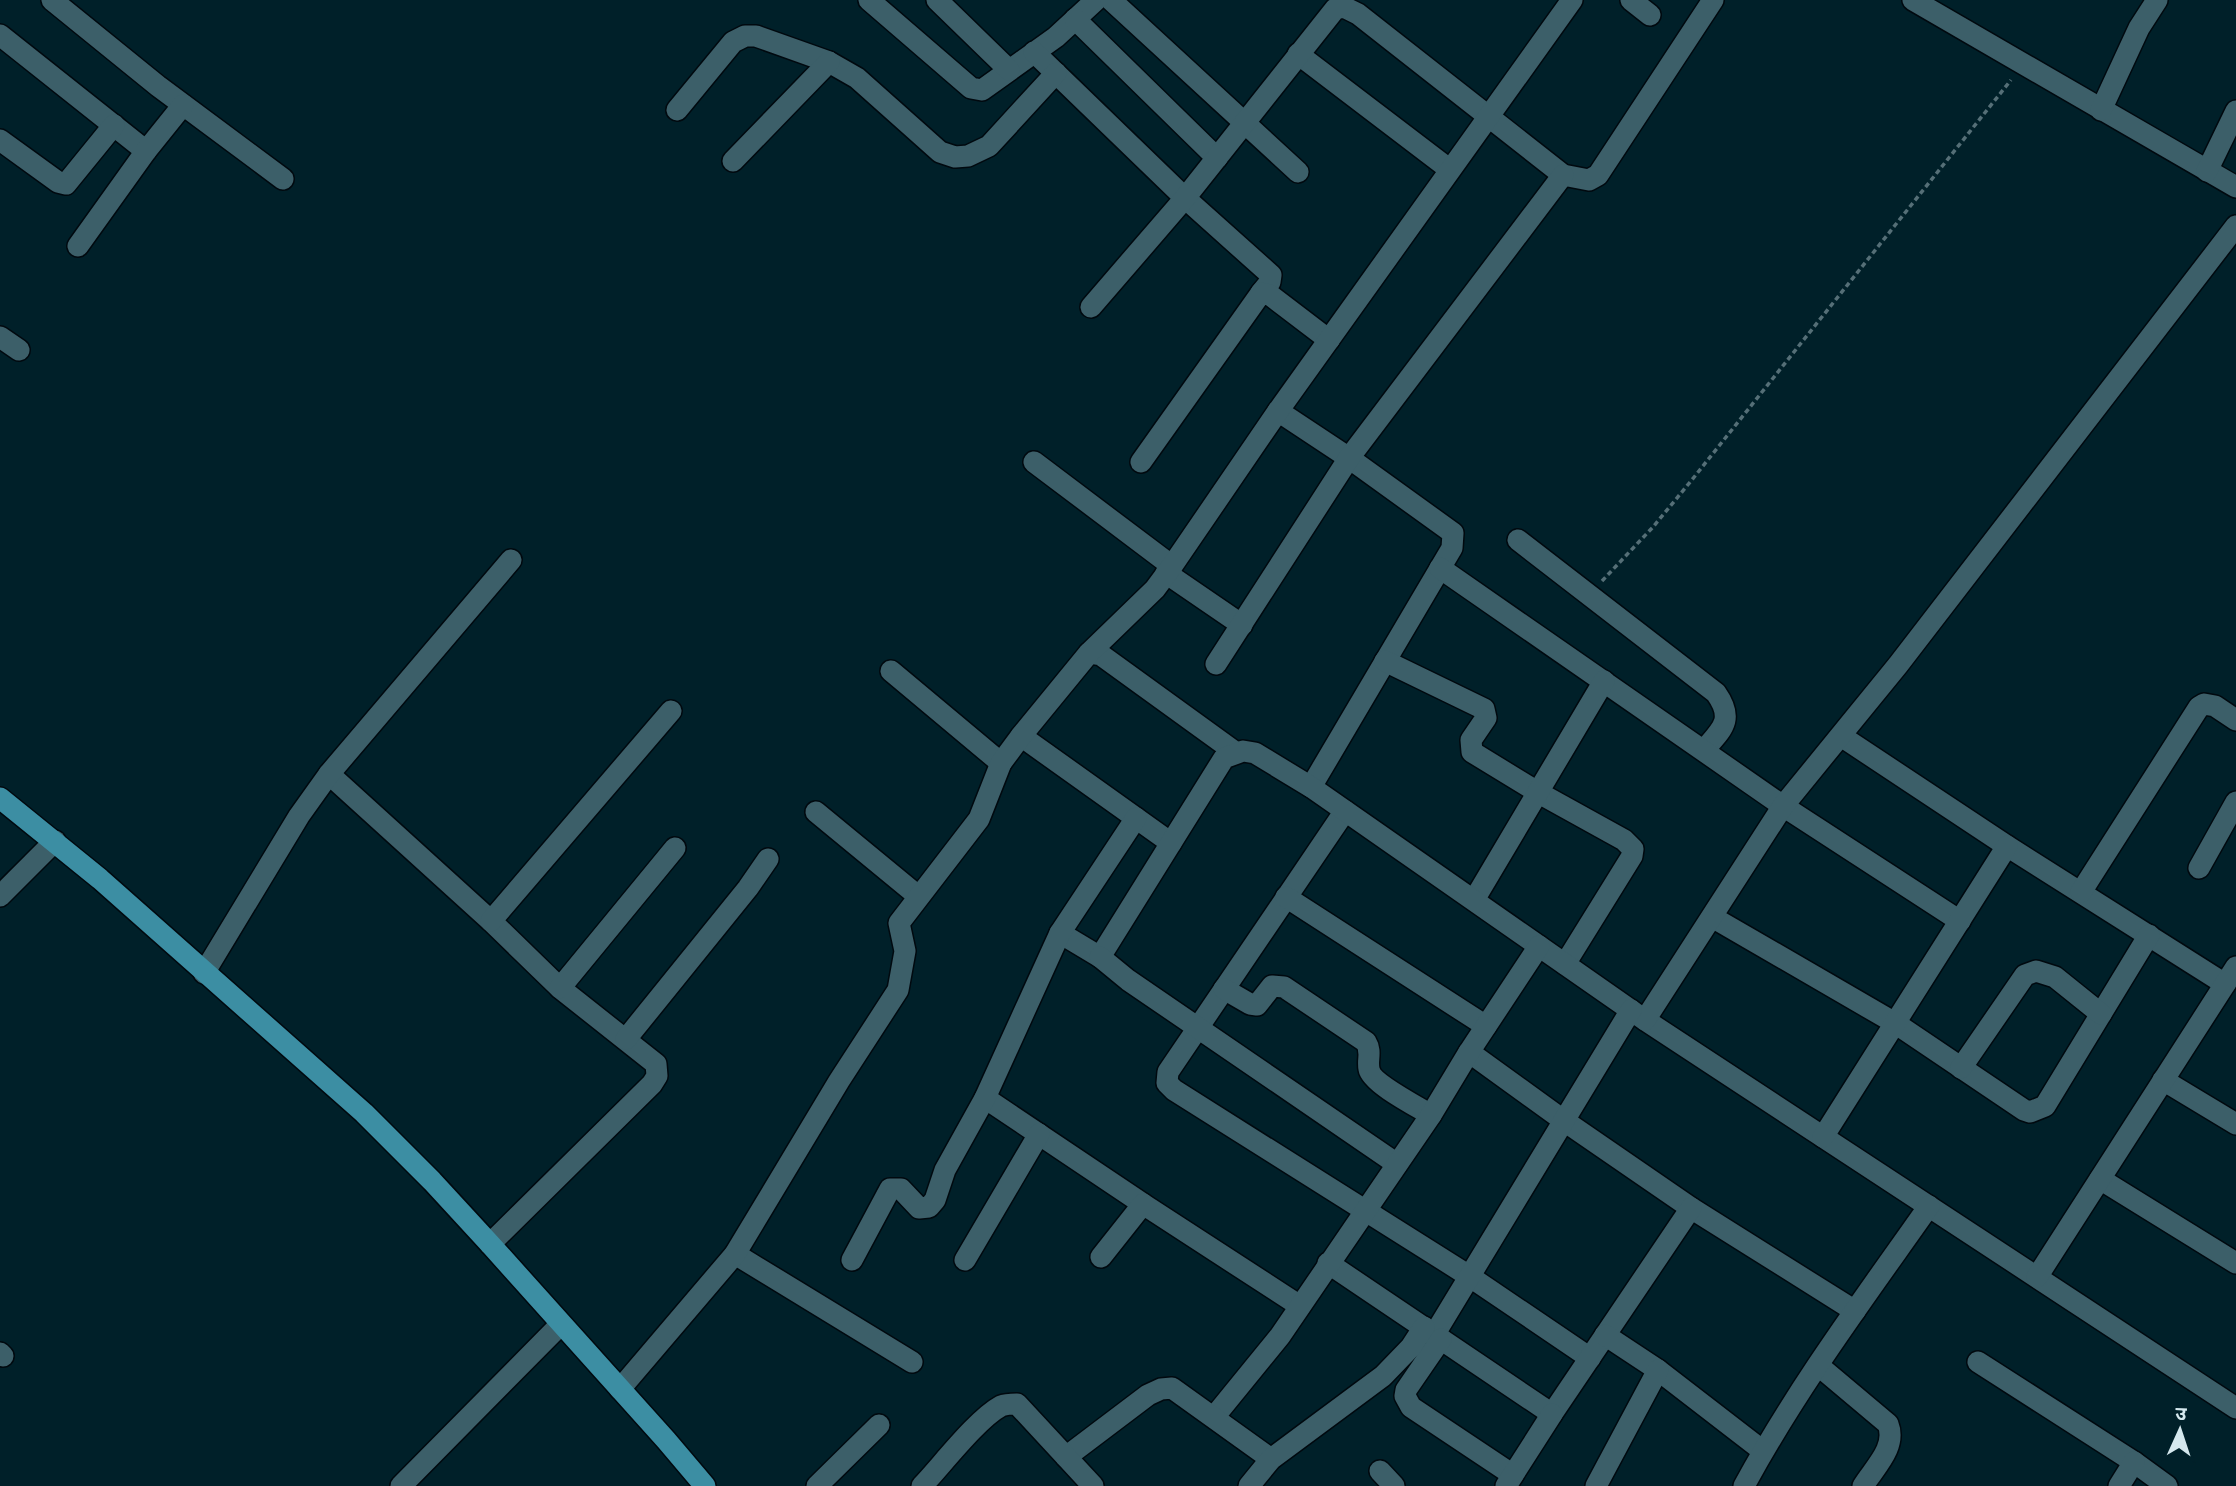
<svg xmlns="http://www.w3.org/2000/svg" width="2236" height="1486" font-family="Signika,'Noto Sans Devanagari',sans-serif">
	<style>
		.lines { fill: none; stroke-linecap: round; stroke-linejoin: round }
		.minor-casing { stroke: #00090f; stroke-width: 24 }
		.major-casing { stroke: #00090f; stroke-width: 24 }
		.path { stroke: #556f77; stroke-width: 3.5; stroke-dasharray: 5 3.5; stroke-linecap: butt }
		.minor { stroke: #3c5f69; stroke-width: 21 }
		.major { stroke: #3c8ea3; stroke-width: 21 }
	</style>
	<rect width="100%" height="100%" fill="#002029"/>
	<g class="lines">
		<defs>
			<g id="minor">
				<polyline points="52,0 158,86 283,179"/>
				<polyline points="869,0 971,88 982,90 1056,37 1096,0"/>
				<polyline points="937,0 1009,70"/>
				<polyline points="1111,0 1298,172"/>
				<polyline points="1631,0 1650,15"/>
				<polyline points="1913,0 2236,187"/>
				<polyline points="1075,19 1217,158"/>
				<polyline points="0,35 146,151"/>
				<polyline points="1034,52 1185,198 1271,275 1270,282 1261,293"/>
				<polyline points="1298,54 1449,169"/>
				<polyline points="677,110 733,42 745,36 756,36 829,62 857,78 940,152 955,157 968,156 989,146 1056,73"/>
				<polyline points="2101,110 2139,28 2157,0"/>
				<polyline points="0,140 58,182 66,184 114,125"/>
				<polyline points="733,161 829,62"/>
				<polyline points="2207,171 2236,111"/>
				<polyline points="78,246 146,151 183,105"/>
				<polyline points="1091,307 1185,198 1335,9 1344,7 1358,14 1563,175 1589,180 1598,175 1713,0"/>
				<polyline points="0,337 19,350"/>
				<polyline points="1278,411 1349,458 1453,533 1452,548 1311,787"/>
				<polyline points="1034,462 1172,566"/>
				<polyline points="1141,462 1261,293 1270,295 1329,340"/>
				<path d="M1518,540L1716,693C1735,720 1722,729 1704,750"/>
				<polyline points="1440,568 1783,806 1960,921"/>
				<polyline points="1166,573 1242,625"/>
				<polyline points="1089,653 1101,655 1235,752"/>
				<polyline points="1385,661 1484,709 1486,718 1471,740 1472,752 1539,793 1624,840 1633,849 1632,856 1565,964"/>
				<polyline points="1216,664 1349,458 1563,175"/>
				<polyline points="891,671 1001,763"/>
				<polyline points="1021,736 1171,843"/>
				<polyline points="1841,736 2007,846 2225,984"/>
				<polyline points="329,774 491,921 560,988 656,1064 657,1076 652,1084 490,1244"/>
				<polyline points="1345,811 1168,1072 1167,1083 1174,1090 1469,1276 1590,1358"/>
				<polyline points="816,812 918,896"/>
				<polyline points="2199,868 2236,802"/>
				<polyline points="2081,892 2199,707 2204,704 2215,706 2236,720"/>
				<polyline points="0,896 55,841"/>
				<polyline points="1286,897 1486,1026"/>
				<polyline points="1474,900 1604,681"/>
				<polyline points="1712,917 1895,1023 2024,1110 2030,1112 2045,1106 2149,935"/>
				<polyline points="491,921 671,711"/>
				<polyline points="1060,933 1100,957 1224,758 1243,751 1255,753 1311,787 1645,1020 2236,1408"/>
				<polyline points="1100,957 1128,980 1397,1164"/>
				<polyline points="204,973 299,816 329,774 511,560"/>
				<polyline points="560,988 675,848"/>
				<path d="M1224,989L1250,1004L1257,1005L1272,986L1284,987L1366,1042C1372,1052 1367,1059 1369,1069C1371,1083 1418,1107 1431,1115"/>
				<polyline points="1645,1020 1783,806 1898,665 2236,226"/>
				<polyline points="626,1039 748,888 768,859"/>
				<polyline points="1469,1052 1563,1120 1691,1208 1855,1311"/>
				<polyline points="1961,1068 2025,975 2036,971 2055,977 2101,1014"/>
				<polyline points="2163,1080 2236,1124"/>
				<polyline points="985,1098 1143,1204"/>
				<polyline points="1823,1137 2007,846"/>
				<polyline points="2100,1179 2236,1263"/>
				<polyline points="735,1254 912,1362"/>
				<polyline points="1101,1257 1143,1204 1300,1306"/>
				<polyline points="852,1260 890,1189 901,1189 919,1208 929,1207 935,1200 945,1170 985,1098 1060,933 1136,818"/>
				<polyline points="965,1260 1039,1134"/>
				<polyline points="1328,1263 1552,1414 1691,1208"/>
				<polyline points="2037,1277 2236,967"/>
				<polyline points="1434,1335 1631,1010"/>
				<polyline points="1605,1335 1658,1370 1763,1451"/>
				<polyline points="1441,1339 1406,1390 1405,1396 1411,1407 1513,1475"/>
				<polyline points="0,1353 3,1356"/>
				<polyline points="1978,1362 2134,1462 2167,1486"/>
				<path d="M1819,1366L1888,1424C1897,1447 1875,1467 1863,1486"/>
				<polyline points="620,1389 735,1254 839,1081 898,990 905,951 899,923 979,819 1001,763 1021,736 1089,653 1155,589 1172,566 1278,411 1572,0"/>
				<polyline points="1214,1417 1280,1336 1431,1115 1469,1052 1539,946"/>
				<polyline points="1066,1457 1148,1395 1161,1389 1172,1388 1271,1459"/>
				<polyline points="1380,1471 1394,1486"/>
				<polyline points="401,1486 561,1324"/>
				<polyline points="817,1486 879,1425"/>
				<path d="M922,1486C942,1465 977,1419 1001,1406C1006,1404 1012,1404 1017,1404L1093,1486"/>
				<polyline points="1249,1486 1271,1459 1383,1376 1411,1347 1424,1327"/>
				<polyline points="1506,1486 1552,1414"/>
				<polyline points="1596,1486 1658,1370"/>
				<path d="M1744,1486C1797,1388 1865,1297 1929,1206"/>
				<polyline points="2119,1486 2134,1462"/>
			</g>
			<polyline id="major" points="0,798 100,879 364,1113 432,1181 490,1244 666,1440 705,1486"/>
		</defs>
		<use href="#minor" class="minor-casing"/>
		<use href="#major" class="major-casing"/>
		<polyline class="path" points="1602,581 1653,527 1691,481 2011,80"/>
		<use href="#minor" class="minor"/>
		<use href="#major" class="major"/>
	</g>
	<g transform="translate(2180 1430) rotate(3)" stroke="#002029" stroke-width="5" paint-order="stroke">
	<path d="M0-5L12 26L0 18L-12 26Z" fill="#d5e8ee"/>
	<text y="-10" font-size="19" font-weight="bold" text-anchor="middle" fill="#d5e8ee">उ</text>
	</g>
</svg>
